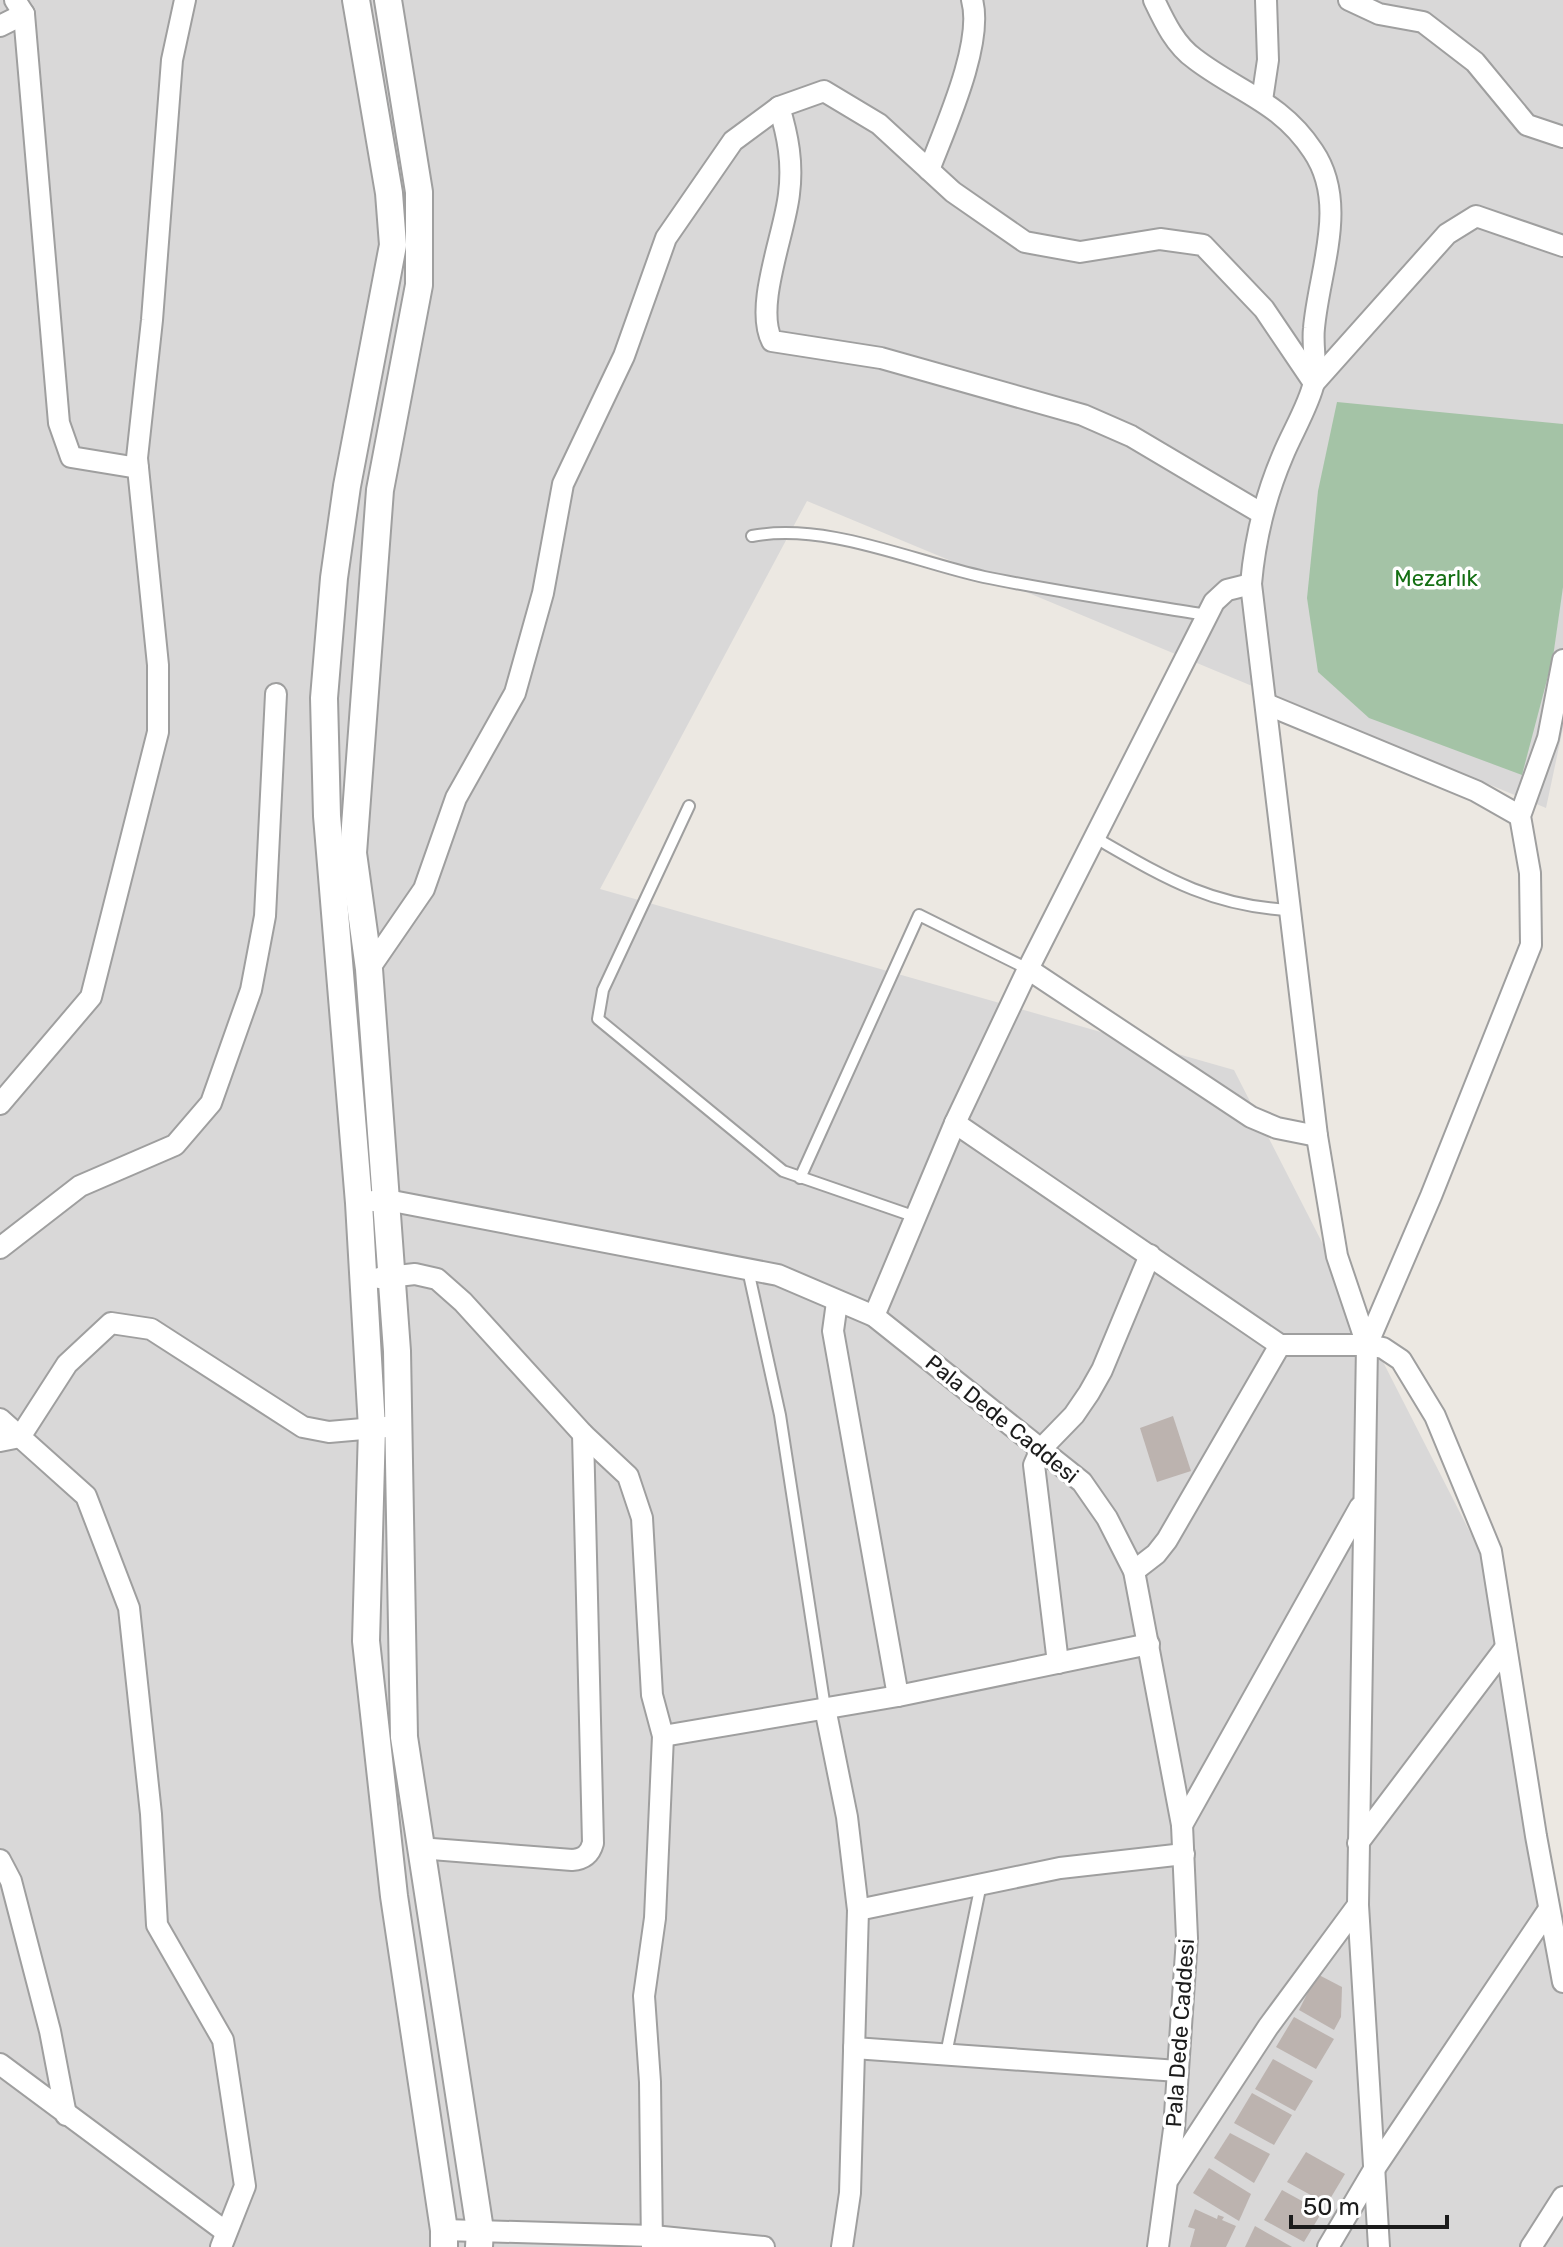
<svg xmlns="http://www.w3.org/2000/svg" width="1563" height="2247" font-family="Rubik,sans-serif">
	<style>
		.residential { fill: #d9d8d8 }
		.cemetery { fill: #a4c3a6 }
		.building { fill: #bcb3af }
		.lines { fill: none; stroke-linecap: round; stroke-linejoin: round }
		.service-casing { stroke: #9f9f9f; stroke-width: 14 }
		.minor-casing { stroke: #9f9f9f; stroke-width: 24 }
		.tertiary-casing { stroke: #9f9f9f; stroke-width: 30 }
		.service { stroke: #fff; stroke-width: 10 }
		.minor { stroke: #fff; stroke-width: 20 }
		.tertiary { stroke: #fff; stroke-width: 26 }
		.labels { text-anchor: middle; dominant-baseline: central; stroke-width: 7; stroke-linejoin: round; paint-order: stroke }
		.park-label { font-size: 22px; fill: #146f13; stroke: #fff }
		.street-label { font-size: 22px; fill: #1b1b1b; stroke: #fff }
	</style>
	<rect width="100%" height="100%" fill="#ece8e2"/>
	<polygon class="residential" points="0,0 1563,0 1563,728 1546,808 807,501 600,889 1234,1070 1500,1591 1563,1926 1563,2247 0,2247"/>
	<polygon class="cemetery" points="1337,402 1563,424 1563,587 1553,657 1522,775 1369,718 1318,672 1307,598 1318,491"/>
	<g class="building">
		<polygon points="1173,1416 1191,1471 1157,1482 1140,1428"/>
		<polygon points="1317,1974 1342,1987 1341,2017 1334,2030 1299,2010"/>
		<polygon points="1294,2017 1334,2039 1316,2069 1276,2047"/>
		<polygon points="1273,2059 1313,2081 1295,2111 1255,2089"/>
		<polygon points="1252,2093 1292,2115 1274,2145 1234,2123"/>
		<polygon points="1230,2133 1270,2154 1254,2183 1214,2158"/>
		<polygon points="1306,2152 1345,2174 1327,2204 1287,2182"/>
		<polygon points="1209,2168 1251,2194 1239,2221 1193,2193"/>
		<polygon points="1282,2190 1322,2212 1304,2242 1264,2220"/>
		<polygon points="1195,2209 1217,2219 1218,2215 1224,2217 1222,2220 1236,2226 1226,2247 1190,2247 1195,2229 1188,2227"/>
		<polygon points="1255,2226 1292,2247 1245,2247"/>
	</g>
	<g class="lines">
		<defs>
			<g id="service">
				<path d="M752,536C826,522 912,561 984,577C1058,592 1133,603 1207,615"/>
				<polyline points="689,806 603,990 598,1019 783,1171 916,1217"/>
				<path d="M1094,837C1162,876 1209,906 1290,910"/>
				<polyline points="800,1178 919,915 1028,969"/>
				<polyline points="748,1270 780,1415 825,1708"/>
				<polyline points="946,2054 981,1884"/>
			</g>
			<g id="minor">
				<polyline points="15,0 24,14 59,423 71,457 138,468"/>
				<path d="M1154,0C1164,21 1175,45 1195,59C1238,92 1281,102 1313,151C1349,204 1319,270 1314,328C1312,346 1317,365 1314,382C1310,403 1291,435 1283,455C1265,497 1255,538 1251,584L1317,1136L1337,1256L1367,1345"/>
				<polyline points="1349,0 1379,14 1423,22 1475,62 1527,125 1563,137"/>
				<polyline points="0,26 24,14"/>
				<polyline points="1262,100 1268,60 1266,0"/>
				<path d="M779,107C788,136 793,163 789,194C785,233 754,306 772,341L881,358L1083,415L1131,436L1261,513"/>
				<path d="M929,170C945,128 984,43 972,0"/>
				<polyline points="1266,704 1476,791 1520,816"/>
				<polyline points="369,969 424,889 456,798 515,693 543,593 563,484 624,356 666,238 733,141 779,107 824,91 879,124 953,192 1025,242 1080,252 1160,239 1203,245 1264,309 1314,383 1447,234 1476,216 1563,246"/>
				<polyline points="1028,969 1251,1117 1277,1128 1317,1136"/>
				<polyline points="0,1104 91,997 158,732 158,665 137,458 152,320 172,60 185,0"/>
				<polyline points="955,1123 1280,1345 1367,1345 1383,1348 1401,1360 1435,1416 1491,1551 1536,1836 1563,1982"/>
				<polyline points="373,1201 387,1200 778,1275 874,1316 1082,1482 1107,1518 1134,1571 1182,1825 1187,1938 1174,2129 1158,2247"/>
				<polyline points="0,1248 80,1186 175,1145 211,1103 251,990 265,916 276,694"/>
				<polyline points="379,1278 415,1274 437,1279 463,1302 583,1434 628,1476 642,1518 652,1695 663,1736 655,1918 644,1996 650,2082 652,2247"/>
				<polyline points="837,1302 833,1331 898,1696"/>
				<polyline points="874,1316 955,1123 1028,969 1214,602 1227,590 1251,584"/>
				<polyline points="0,1419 86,1496 129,1608 151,1814 157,1925 223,2040 245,2186 221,2247"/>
				<polyline points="0,1441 20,1437 67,1364 111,1323 151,1329 303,1427 329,1432 386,1427"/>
				<polyline points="1134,1571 1156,1554 1167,1540 1280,1345"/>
				<polyline points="1058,1663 1034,1465 1041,1449 1074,1415 1089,1393 1102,1370 1150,1255"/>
				<polyline points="825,1708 847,1817 858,1910 850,2193 842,2247"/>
				<polyline points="663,1736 898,1696 1149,1644"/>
				<polyline points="1182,1825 1360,1507"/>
				<polyline points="1358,1843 1506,1647"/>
				<path d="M419,1848L572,1860C584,1859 590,1854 593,1843L583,1434"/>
				<polyline points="0,1860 11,1881 50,2031 66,2115"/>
				<polyline points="858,1910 1060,1868 1184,1854"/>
				<polyline points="854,2048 1178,2071"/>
				<polyline points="0,2064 226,2232"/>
				<polyline points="1169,2178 1268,2027 1358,1905"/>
				<polyline points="444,2230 653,2236 764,2247"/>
				<polyline points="1328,2247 1373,2171 1549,1909"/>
				<polyline points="1379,2247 1358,1905 1367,1345 1431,1196 1531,945 1530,873 1520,816 1548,738 1563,660"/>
				<polyline points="1531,2247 1563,2197"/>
			</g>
			<g id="tertiary">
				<polyline points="356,0 389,193 393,245 347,486 334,578 324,698 327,816 359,1203 372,1428 366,1641 394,1896 444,2230 444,2247"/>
				<polyline points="388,0 419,192 419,285 380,490 353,853 369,969 397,1351 404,1737 480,2230 479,2247"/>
			</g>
		</defs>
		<use href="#service" class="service-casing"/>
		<use href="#minor" class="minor-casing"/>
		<use href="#tertiary" class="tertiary-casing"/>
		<use href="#service" class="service"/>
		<use href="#minor" class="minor"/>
		<use href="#tertiary" class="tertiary"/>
	</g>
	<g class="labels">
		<g class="park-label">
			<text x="1436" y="578">Mezarlık</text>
		</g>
		<g class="street-label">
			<text transform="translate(1002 1419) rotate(39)">Pala Dede Caddesi</text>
			<text transform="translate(1180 2033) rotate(-86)">Pala Dede Caddesi</text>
		</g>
	</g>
	<path d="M1291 2215v12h156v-12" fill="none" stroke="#1b1b1b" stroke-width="4"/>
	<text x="1303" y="2215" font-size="24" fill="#1b1b1b" stroke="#ffffff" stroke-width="6" paint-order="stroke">50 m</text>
</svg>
